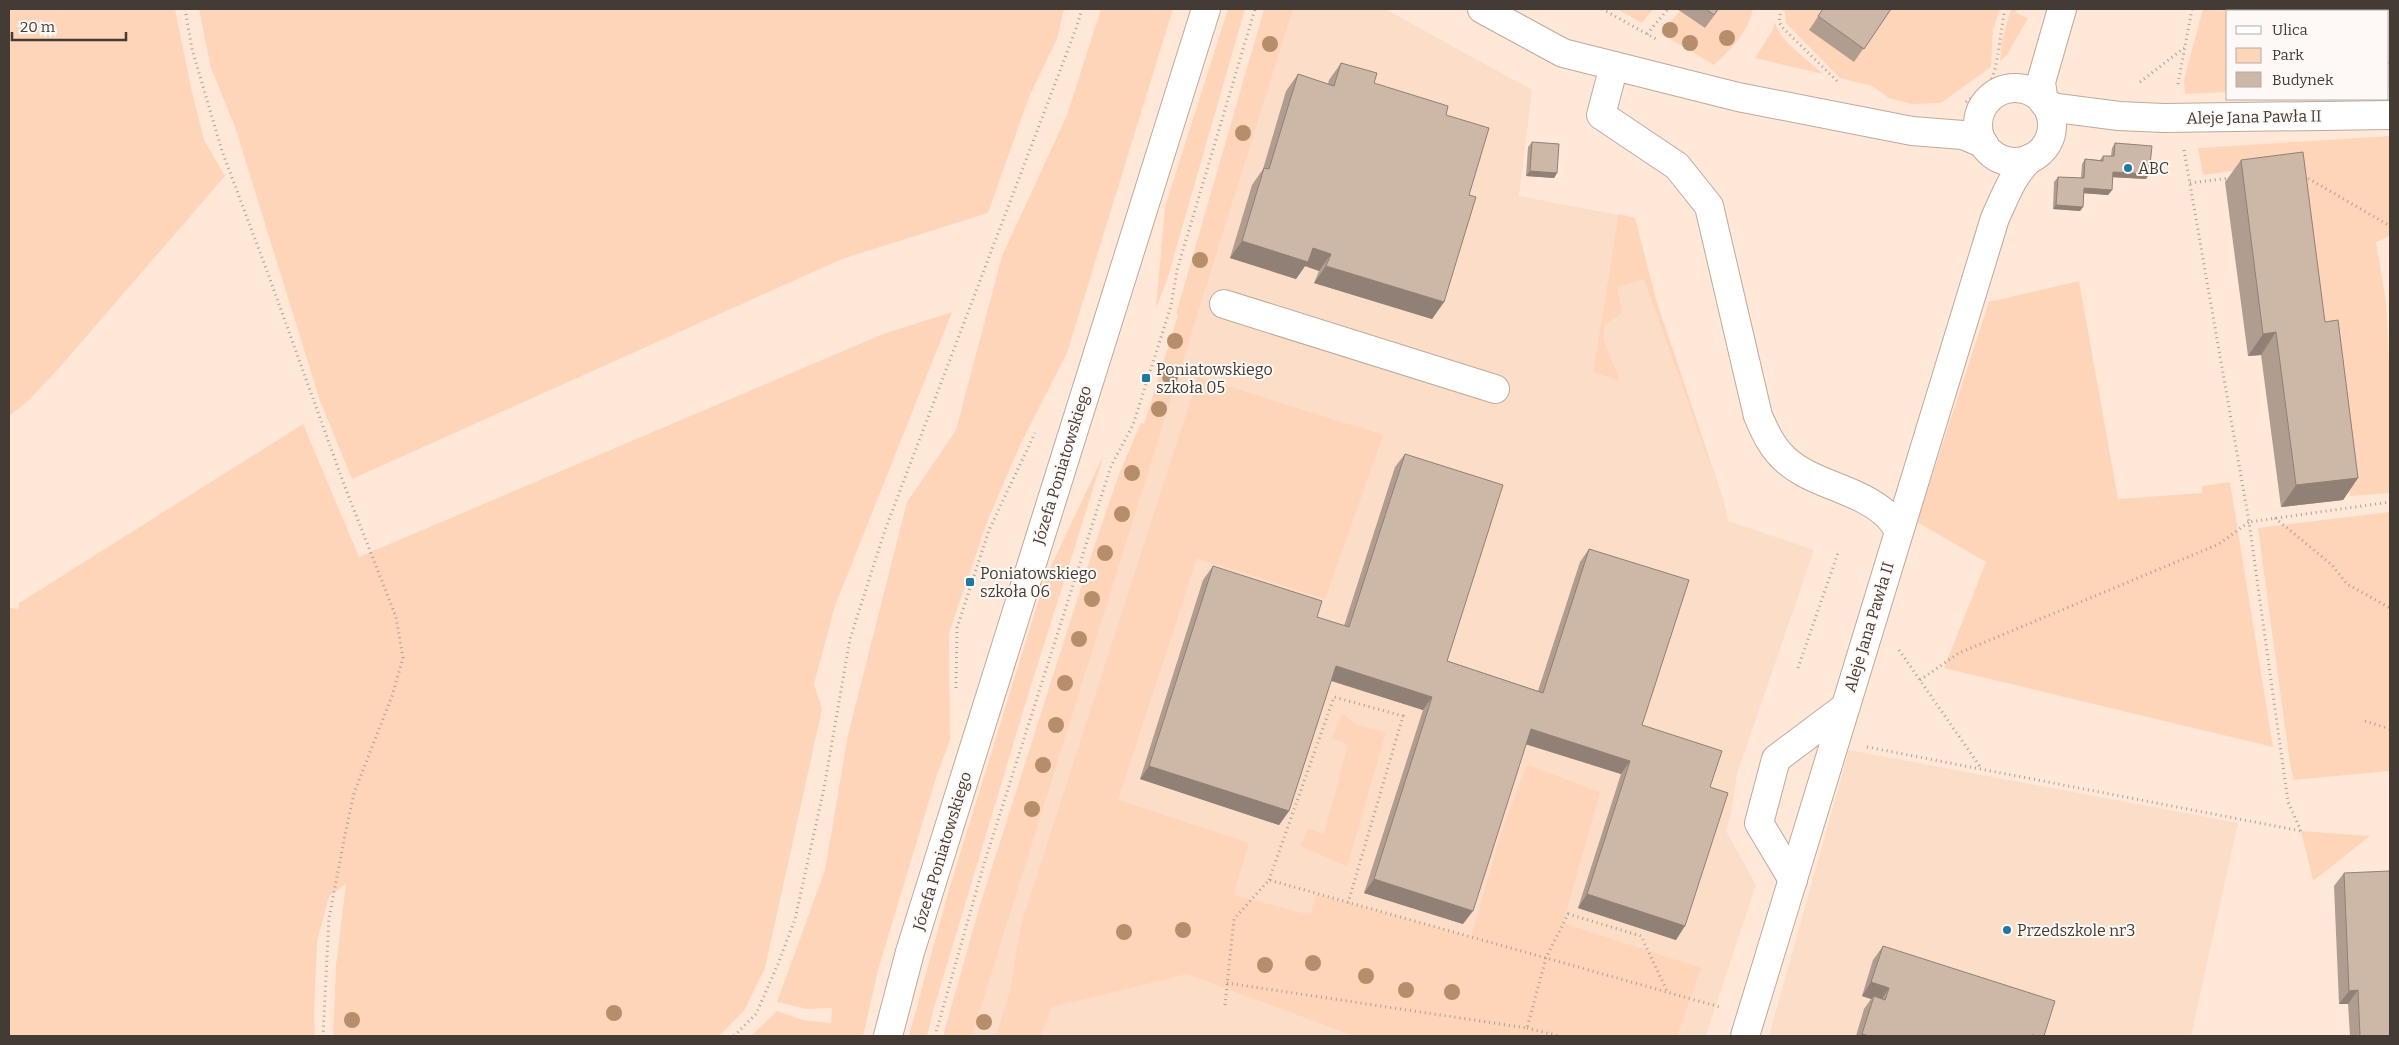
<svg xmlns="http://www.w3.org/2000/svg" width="2399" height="1045" font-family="Bitter,serif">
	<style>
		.built { fill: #fbddc8 }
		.green { fill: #fed5b8 }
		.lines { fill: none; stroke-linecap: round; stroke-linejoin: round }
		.minor-casing { stroke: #bfa99a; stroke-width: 30 }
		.path { stroke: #af9e92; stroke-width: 3; stroke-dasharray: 1 4; stroke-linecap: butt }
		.minor { stroke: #fff; stroke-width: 28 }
		.tree { fill: #b78e6b }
		.wall { fill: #b09d90 }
		.shaded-wall { fill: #908075 }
		.building { fill: #cdb7a7; stroke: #908075 }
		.poi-dot { fill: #1f77a6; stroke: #fef9f6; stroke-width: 2 }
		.labels { text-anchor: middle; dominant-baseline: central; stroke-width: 4; stroke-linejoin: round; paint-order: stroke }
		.street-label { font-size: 16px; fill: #443b34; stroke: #fef9f6 }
		.poi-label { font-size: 16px; fill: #443b34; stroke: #fef9f6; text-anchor: start }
	</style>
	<rect width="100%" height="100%" fill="#ffe8d8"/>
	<g class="built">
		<polygon points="1293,9 1385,9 1532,90 1519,196 1635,218 1656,300 1725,505 1728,521 1814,550 1737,774 1731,814 1726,831 1756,885 1706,1036 972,1036"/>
		<polygon points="1849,750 2238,823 2191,1036 1769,1036"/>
	</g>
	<g class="green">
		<polygon points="9,9 175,9 191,88 204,140 225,176 59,368 29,400 9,416"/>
		<polygon points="199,9 1064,9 1057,39 1029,97 988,213 842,259 352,479 320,401 235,127 211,68"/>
		<polygon points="1101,9 1173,9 1067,353 1020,445 987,522 949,633 950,740 936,778 878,970 863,1036 751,1036 777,1011 803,1020 831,1023 832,1008 807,1009 777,1002 825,870 848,735 907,502 956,430 1002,256 1067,115"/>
		<polygon points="1228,9 1245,9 1167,280 1156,308 1165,207"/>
		<polygon points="1264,9 1293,9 972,1036 943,1036 980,905 1091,556 1119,474 1141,423 1144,424 1178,315 1176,314"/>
		<polygon points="1617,9 1653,9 1642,23"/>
		<path d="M1719,9H1753C1747,34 1732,48 1714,65L1660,33L1680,11L1705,28Z"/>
		<polygon points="1784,9 1823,9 1809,30 1891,9 2000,9 1993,30 1991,67 1941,103 1911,104 1889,98 1872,86 1840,78 1786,23"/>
		<polygon points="2011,9 2017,9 2016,13 2028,18 2007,55 2000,61 2002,40"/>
		<polygon points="2203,9 2232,11 2228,11 2228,92 2185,94 2184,80"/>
		<polygon points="2328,9 2390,9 2390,87 2388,87 2388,11 2328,11"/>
		<path d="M1775,22C1778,40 1809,61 1823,74L1755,58L1772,31Z"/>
		<polygon points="2390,136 2390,236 2376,242 2386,301 2390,382 2390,493 2350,496 2332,335 2316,336 2293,162 2203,175 2198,148"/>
		<polygon points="1619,214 1635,218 1656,300 1725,505 1644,279 1617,287 1622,313 1605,324 1603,339 1620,381 1593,372"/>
		<polygon points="2079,281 2118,499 2202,493 2202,486 2230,482 2273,747 1944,668 1986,562 1917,522 1989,302"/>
		<polygon points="952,312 835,606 814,684 822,709 765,968 744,1011 719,1036 333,1036 336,965 346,884 329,896 317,942 314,1015 315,1036 9,1036 9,607 19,610 19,603 303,424 359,557 883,334"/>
		<polygon points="1198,377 1383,435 1325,599 1197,558 1118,800 1249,843 1233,895 1311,915 1316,894 1471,937 1502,830 1527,765 1600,792 1563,923 1701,968 1677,1036 1354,1036 1187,974 1052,1007 1040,1036 996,1036 1009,995 1021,925"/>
		<polygon points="1104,454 1025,705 933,1011 927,1036 909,1036 948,893 1045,579"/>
		<polygon points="2390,512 2390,771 2294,780 2290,764 2258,528"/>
		<polygon points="1342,713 1356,725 1386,732 1347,866 1300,846 1308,829 1324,834 1348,745 1332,738"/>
		<polygon points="2301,831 2370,836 2313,881"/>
	</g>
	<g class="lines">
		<defs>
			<g id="minor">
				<polyline points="1482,9 1563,53 1738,97 1912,131 1963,135 1984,144"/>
				<polyline points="2062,9 2041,82 2044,103 2057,108 2119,116 2164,118 2390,115"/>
				<path d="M1614,66L1601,115L1677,166L1709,206L1758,416C1764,429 1769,442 1779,453C1806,485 1856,486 1887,515C1891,519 1895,525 1899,530"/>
				<circle cx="2015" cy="125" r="37"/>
				<polyline points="1224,304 1495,389"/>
				<polyline points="1793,880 1759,823 1776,759 1844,708"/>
				<polyline points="888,1036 910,952 936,869 1206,9"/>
				<path d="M1745,1036L1995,218C2005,197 2013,173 2031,158"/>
			</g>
		</defs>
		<use href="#minor" class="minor-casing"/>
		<g class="path">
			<polyline points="185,9 192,49 222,151 267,271 345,487 396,617 403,658 392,696 354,793 345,835 329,918 323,1036"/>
			<polyline points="1602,9 1656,39"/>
			<polyline points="1781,9 1779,22 1782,27 1837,81"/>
			<polyline points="2280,9 2297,11"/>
			<polyline points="2307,11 2309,9"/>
			<polyline points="1647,34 1668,9"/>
			<polyline points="2388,63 2390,64"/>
			<polyline points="2140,82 2184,48"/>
			<polyline points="2178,84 2192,9"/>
			<path d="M1966,102C1974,95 1984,90 1990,82C1998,70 2001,26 2005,9"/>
			<polyline points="2184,150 2249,522 2390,502"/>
			<polyline points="2304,176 2390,226"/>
			<polyline points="2190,183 2230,178"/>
			<polyline points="2275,518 2332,565 2347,584 2390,608"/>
			<polyline points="1899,650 1981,768"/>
			<polyline points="1798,668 1839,550"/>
			<polyline points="1920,680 1959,653 2219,544 2249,522 2288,802 2301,831"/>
			<polyline points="956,688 957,628 989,530 1035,433"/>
			<polyline points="2365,721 2390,729"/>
			<polyline points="1867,747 2301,831"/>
			<polyline points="1269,880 1334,697 1403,716 1348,903"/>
			<polyline points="1227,983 1527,1028 1546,958 1568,914 1641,936 1668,993"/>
			<polyline points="1225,1005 1234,919 1269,880 1720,1007"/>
			<polyline points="1527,1028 1559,1036"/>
			<polyline points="734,1036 756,1014 778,964 795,919 824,788 850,639 885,530 1077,26 1082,9"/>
			<polyline points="935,1036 984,864 1111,466 1133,425 1171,306 1177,270 1255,9"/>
		</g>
		<use href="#minor" class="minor"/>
	</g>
	<g class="tree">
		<circle cx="1670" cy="30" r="8"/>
		<circle cx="1727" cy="38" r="8"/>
		<circle cx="1690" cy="43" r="8"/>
		<circle cx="1270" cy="44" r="8"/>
		<circle cx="1243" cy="133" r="8"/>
		<circle cx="1200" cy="260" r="8"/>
		<circle cx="1175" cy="341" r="8"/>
		<circle cx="1170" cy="377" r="8"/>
		<circle cx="1159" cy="409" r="8"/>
		<circle cx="1132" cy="473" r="8"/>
		<circle cx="1122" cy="514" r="8"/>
		<circle cx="1105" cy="553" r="8"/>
		<circle cx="1092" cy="599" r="8"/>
		<circle cx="1079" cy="639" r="8"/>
		<circle cx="1065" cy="683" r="8"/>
		<circle cx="1056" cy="725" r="8"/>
		<circle cx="1043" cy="765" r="8"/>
		<circle cx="1032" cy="809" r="8"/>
		<circle cx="1183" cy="930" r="8"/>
		<circle cx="1124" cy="932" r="8"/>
		<circle cx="1313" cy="963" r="8"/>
		<circle cx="1265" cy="965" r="8"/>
		<circle cx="1366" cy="976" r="8"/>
		<circle cx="1406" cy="990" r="8"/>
		<circle cx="1452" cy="992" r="8"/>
		<circle cx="614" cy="1013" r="8"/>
		<circle cx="352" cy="1020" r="8"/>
		<circle cx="984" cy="1022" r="8"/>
	</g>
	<g class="wall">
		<polygon points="1677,9 1719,9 1705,28"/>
		<polygon points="1823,9 1891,9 1854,62 1809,30"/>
		<polygon points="1341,63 1374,83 1446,115 1469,195 1444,302 1432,319 1314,283 1319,271 1305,266 1296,279 1230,258 1252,185 1263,169 1286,91 1298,74 1328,84 1329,80"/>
		<polygon points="1532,142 1557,173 1554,178 1526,176 1528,147"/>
		<polygon points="2115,143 2149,174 2146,179 2112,177 2112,190 2108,195 2084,193 2083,207 2080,211 2053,209 2054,182 2058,177 2081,178 2082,164 2085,159 2100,160 2103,156 2111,156 2112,148"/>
		<polygon points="2241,160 2325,322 2358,478 2343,500 2281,507 2261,355 2248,356 2225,182"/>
		<polygon points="1405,454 1447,661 1538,691 1580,562 1589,549 1642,725 1710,787 1676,940 1578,908 1621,774 1526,744 1463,924 1364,893 1423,710 1331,681 1289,811 1279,825 1140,779 1203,580 1213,566 1317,617 1344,626 1395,467"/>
		<polygon points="2344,873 2390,1036 2350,1036 2348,1004 2339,1004 2334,886"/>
		<polygon points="1883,946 2044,1036 1856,1036 1864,1009 1871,999 1862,996 1873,960"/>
	</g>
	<g class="shaded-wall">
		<polygon points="1530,171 1557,173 1554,178 1526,176"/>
		<polygon points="2113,172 2149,174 2146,179 2109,177"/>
		<polygon points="2084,188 2112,190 2108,195 2080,193"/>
		<polygon points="2056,205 2083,207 2080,211 2053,209"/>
		<polygon points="1242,241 1313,248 1331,254 1319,271 1305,266 1296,279 1230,258"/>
		<polygon points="1326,266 1444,302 1432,319 1314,283"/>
		<polygon points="2276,332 2261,355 2248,356 2263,334"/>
		<polygon points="2358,478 2343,500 2281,507 2296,485"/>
		<polygon points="1336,666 1432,697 1423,710 1326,679"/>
		<polygon points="1531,729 1630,761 1621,774 1522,743"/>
		<polygon points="1149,766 1289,811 1279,825 1140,779"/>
		<polygon points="1374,879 1473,911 1463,924 1364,893"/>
		<polygon points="1587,894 1685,926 1676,940 1578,908"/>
		<polygon points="1871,982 1889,988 1880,1002 1874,996 1871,999 1862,996"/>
		<polygon points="2358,990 2348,1004 2339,1004 2349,991"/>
		<polygon points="1862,1034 1869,1036 1860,1036"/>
	</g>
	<g class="building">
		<polygon points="1706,9 1718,9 1714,15"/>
		<polygon points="1823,9 1891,9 1864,49 1818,16"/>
		<polygon points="1341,63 1377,73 1374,83 1448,106 1446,115 1489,128 1469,195 1476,197 1444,302 1326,266 1331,254 1313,248 1308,262 1242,241 1264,168 1269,169 1298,74 1334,86"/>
		<polygon points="1532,142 1559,144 1557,173 1530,171"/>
		<polygon points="2115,143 2152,146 2149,174 2113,172 2112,190 2084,188 2083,207 2056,205 2058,177 2084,178 2085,159 2103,161 2103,156 2114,156"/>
		<polygon points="2303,152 2325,322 2338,320 2358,478 2296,485 2276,332 2263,334 2241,160"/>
		<polygon points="1405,454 1503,485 1447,661 1543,693 1589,549 1689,580 1642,725 1722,751 1710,787 1728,793 1685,926 1587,894 1630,761 1531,729 1473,911 1374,879 1432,697 1336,666 1289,811 1149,766 1213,566 1322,601 1317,617 1349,627"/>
		<polygon points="2390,871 2390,1036 2360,1036 2358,990 2349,991 2344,873"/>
		<polygon points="1883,946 2055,1001 2044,1036 2037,1036 2032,1035 2032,1036 1869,1036 1862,1034 1874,996 1885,1000 1889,988 1871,982"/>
	</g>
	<g class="poi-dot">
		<circle cx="2128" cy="168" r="5"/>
		<rect x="1141" y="373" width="10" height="10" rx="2.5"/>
		<rect x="965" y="577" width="10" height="10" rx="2.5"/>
		<circle cx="2007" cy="930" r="5"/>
	</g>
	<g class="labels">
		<g class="street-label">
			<text transform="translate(2254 117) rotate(-1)">Aleje Jana Pawła II</text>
			<text transform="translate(1062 465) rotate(-73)">Józefa Poniatowskiego</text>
			<text transform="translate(1869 627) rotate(-73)">Aleje Jana Pawła II</text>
			<text transform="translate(942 851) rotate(-73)">Józefa Poniatowskiego</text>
		</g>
		<g class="poi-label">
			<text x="2138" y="168">ABC</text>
			<text x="1156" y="369">Poniatowskiego<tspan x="1156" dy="18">szkoła 05</tspan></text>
			<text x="980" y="573">Poniatowskiego<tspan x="980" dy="18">szkoła 06</tspan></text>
			<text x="2017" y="930">Przedszkole nr3</text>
		</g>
	</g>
	<rect width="2399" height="1045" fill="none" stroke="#443b34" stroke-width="20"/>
	<rect x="2226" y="10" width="162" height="90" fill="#fef9f6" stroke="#b4ada8"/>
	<rect x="2236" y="26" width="25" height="8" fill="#ffffff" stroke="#b4ada8"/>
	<text x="2272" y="35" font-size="15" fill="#443b34">Ulica</text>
	<rect x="2236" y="48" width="25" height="15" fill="#fed5b8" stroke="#b4ada8"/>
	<text x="2272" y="60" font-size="15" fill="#443b34">Park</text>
	<rect x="2236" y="72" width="25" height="15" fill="#cdb7a7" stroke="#b4ada8"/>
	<text x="2272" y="85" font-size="15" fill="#443b34">Budynek</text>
	<path d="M12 32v8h114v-8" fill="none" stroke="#443b34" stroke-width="2.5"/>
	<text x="20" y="32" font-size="15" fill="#443b34" stroke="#fef9f6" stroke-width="4" paint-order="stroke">20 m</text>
</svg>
